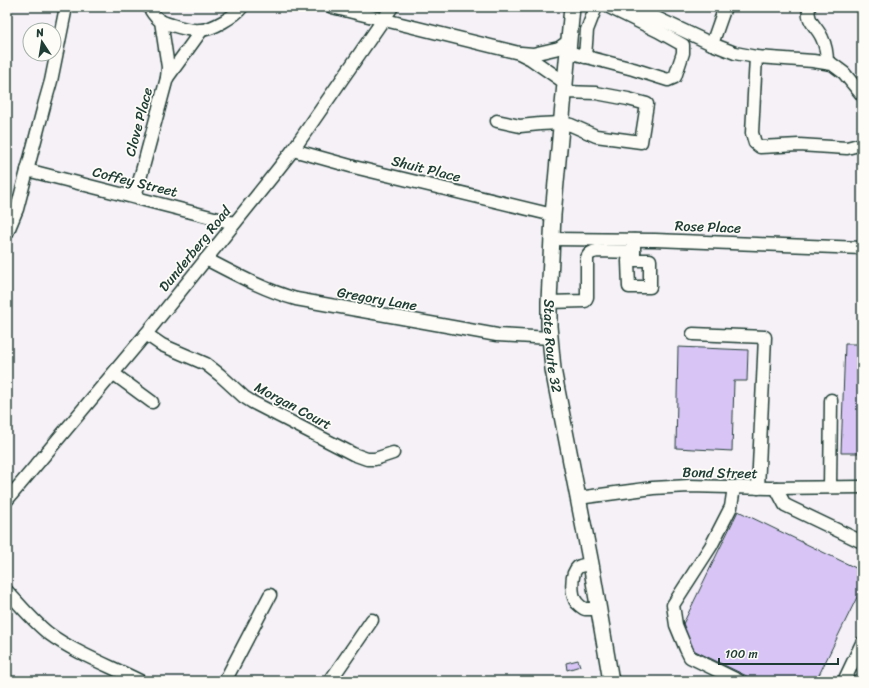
<svg xmlns="http://www.w3.org/2000/svg" width="869" height="688" font-family="Sriracha,sans-serif">
	<style>
		.building { fill: #d8c5f6; stroke: #1f3d34 }
		.lines { fill: none; stroke-linecap: round; stroke-linejoin: round }
		.minor-casing { stroke: #1f3d34; stroke-width: 15 }
		.major-casing { stroke: #1f3d34; stroke-width: 18 }
		.minor { stroke: #fdfcf7; stroke-width: 12 }
		.major { stroke: #fdfcf7; stroke-width: 15 }
		.labels { text-anchor: middle; dominant-baseline: central; stroke-width: 3.5; stroke-linejoin: round; paint-order: stroke }
		.street-label { font-size: 14px; fill: #1f3d34; stroke: #fdfcf7 }
	</style>
	<rect width="100%" height="100%" fill="#f6f1f7"/>
	<filter id="ink" filterUnits="userSpaceOnUse"><feTurbulence type="fractalNoise" baseFrequency=".025" numOctaves="2"/><feDisplacementMap in="SourceGraphic" scale="8" xChannelSelector="R" yChannelSelector="G"/><feConvolveMatrix kernelMatrix="1 2 1 2 8 2 1 2 1" color-interpolation-filters="sRGB"/></filter>
	<g filter="url(#ink)">
		<g class="building">
			<polygon points="845,344 862,344 862,453 841,453"/>
			<polygon points="678,347 748,350 747,381 734,381 732,451 676,448"/>
			<polygon points="738,511 862,571 862,587 816,681 757,681 687,647 681,628"/>
			<polygon points="578,660 580,666 567,670 566,663"/>
		</g>
		<g class="lines">
			<defs>
				<g id="minor">
					<path d="M149,7C152,12 155,18 161,21C164,23 169,24 172,25C181,28 191,31 200,30C212,30 235,16 242,7"/>
					<polyline points="332,7 519,53 531,59 564,82"/>
					<polyline points="633,7 712,44 735,53 756,57 813,61 832,64 844,73 862,95"/>
					<path d="M809,7C806,22 817,26 822,38C826,46 827,55 827,63"/>
					<polyline points="712,44 725,7"/>
					<polyline points="568,52 633,69 668,80 675,77 683,53 683,45 658,31 609,7"/>
					<polyline points="521,53 533,54 559,48 569,41"/>
					<polyline points="585,57 587,30 596,7"/>
					<polyline points="756,57 752,133 755,143 760,147 799,145 847,148 862,144"/>
					<polyline points="167,78 201,31"/>
					<polyline points="497,121 520,126 540,124 561,123 571,125 596,136 641,142 647,104 628,99 596,93 564,92"/>
					<polyline points="293,150 354,167 553,215"/>
					<polyline points="27,170 234,223"/>
					<polyline points="135,197 167,78 168,67 161,21"/>
					<polyline points="7,233 17,209 45,102 51,81 66,7"/>
					<polyline points="552,239 655,240 862,248"/>
					<path d="M206,259C235,274 264,290 296,299L497,335L550,338"/>
					<polyline points="633,260 650,260 650,287 629,287 628,261 633,260 634,252"/>
					<path d="M549,302L585,301L587,297V258C589,253 592,252 597,251L634,252V240"/>
					<polyline points="146,334 162,345 206,364 220,375 244,397 252,402 353,454 367,459 375,459 393,453"/>
					<polyline points="693,334 765,337 758,488"/>
					<polyline points="114,374 152,402"/>
					<polyline points="734,487 731,507 711,546 673,605 676,625 686,649 690,657 739,681"/>
					<polyline points="830,487 831,400"/>
					<polyline points="776,488 785,505 862,542"/>
					<polyline points="578,498 653,488 689,486 770,488 862,487"/>
					<polyline points="7,500 146,334 271,178 293,150 392,7"/>
					<path d="M591,564C587,565 581,565 578,567C570,574 571,596 577,603C579,605 582,608 585,609H599"/>
					<path d="M7,591C20,605 33,621 48,633C75,653 110,666 140,681"/>
					<polyline points="225,681 270,595"/>
					<polyline points="330,681 372,620"/>
					<polyline points="844,681 862,643"/>
				</g>
				<g id="major">
					<path id="s1" d="M572,7L553,215L549,302V326L553,369L556,385L591,564L611,681"/>
				</g>
			</defs>
			<use href="#minor" class="minor-casing"/>
			<use href="#major" class="major-casing"/>
			<use href="#minor" class="minor"/>
			<use href="#major" class="major"/>
		</g>
	</g>
	<g class="labels">
		<g class="street-label">
			<text transform="translate(139 122) rotate(-75)">Clove Place</text>
			<text transform="translate(426 169) rotate(14)">Shuit Place</text>
			<text transform="translate(135 182) rotate(14)">Coffey Street</text>
			<text transform="translate(708 227) rotate(2)">Rose Place</text>
			<text transform="translate(195 249) rotate(-51)">Dunderberg Road</text>
			<text transform="translate(377 299) rotate(10)">Gregory Lane</text>
			<text stroke="none"><textPath href="#s1" startOffset="340">State Route 32</textPath></text>
			<text transform="translate(293 406) rotate(28)">Morgan Court</text>
			<text transform="translate(720 473) rotate(1)">Bond Street</text>
		</g>
	</g>
	<rect width="869" height="688" fill="none" stroke="#fdfcf7" stroke-width="24"/>
	<rect x="12" y="12" width="845" height="664" fill="none" stroke="#1f3d34" stroke-width="1.5" filter="url(#ink)"/>
	<g transform="translate(42 42) rotate(348)"><circle r="19" fill="#fdfcf7" stroke="#a4b0a9"/>
	<path d="M0-3L7 15L0 10L-7 15Z" fill="#1f3d34"/>
	<text y="-6" font-size="11" font-weight="bold" text-anchor="middle" fill="#1f3d34">N</text>
	</g>
	<path d="M719 658v6h119v-6" fill="none" stroke="#1f3d34" stroke-width="2"/>
	<text x="725" y="658" font-size="12" fill="#1f3d34" stroke="#fdfcf7" stroke-width="3" paint-order="stroke">100 m</text>
</svg>
